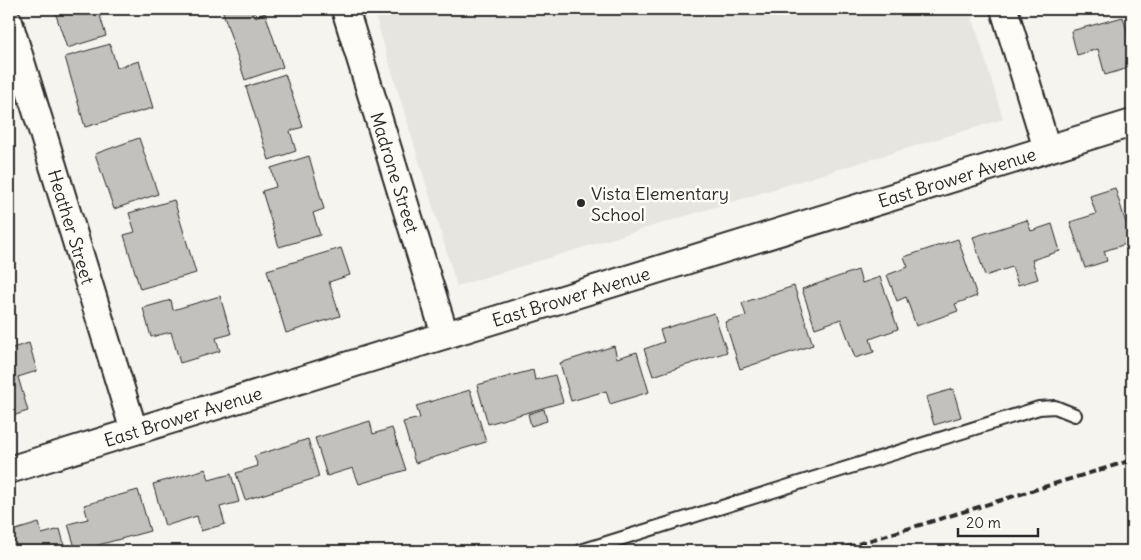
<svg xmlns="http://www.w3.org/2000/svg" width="1141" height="560" font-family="Delius,sans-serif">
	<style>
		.built { fill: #e6e5e0 }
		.building { fill: #c2c1be; stroke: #2b2b2b }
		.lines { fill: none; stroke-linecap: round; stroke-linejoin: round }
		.lane-casing { stroke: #2b2b2b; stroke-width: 16 }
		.street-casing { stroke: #2b2b2b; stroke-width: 30 }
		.lane { stroke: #fdfcf7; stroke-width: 12 }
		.street { stroke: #fdfcf7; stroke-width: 26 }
		.rail { stroke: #2b2b2b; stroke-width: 4; stroke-dasharray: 8 4; stroke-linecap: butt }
		.poi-dot { fill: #2b2b2b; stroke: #fdfcf7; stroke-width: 2 }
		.labels { text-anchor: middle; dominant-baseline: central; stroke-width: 5; stroke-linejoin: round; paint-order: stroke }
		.street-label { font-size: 18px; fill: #2b2b2b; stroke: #fdfcf7 }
		.poi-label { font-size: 18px; fill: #2b2b2b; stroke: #fdfcf7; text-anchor: start }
	</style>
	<rect width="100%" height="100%" fill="#f5f4ef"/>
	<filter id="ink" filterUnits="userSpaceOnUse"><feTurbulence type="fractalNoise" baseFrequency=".02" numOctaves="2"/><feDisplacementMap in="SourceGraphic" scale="10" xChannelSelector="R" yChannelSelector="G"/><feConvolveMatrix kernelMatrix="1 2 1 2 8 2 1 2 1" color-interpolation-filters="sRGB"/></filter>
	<g filter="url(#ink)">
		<polygon class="built" points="373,9 970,9 1003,119 457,286"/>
		<g class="building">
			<polygon points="54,9 98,9 106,36 67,48"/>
			<polygon points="222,9 253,9 255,17 265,13 283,67 245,80"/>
			<polygon points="1123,17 1132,50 1132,67 1105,75 1098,49 1077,55 1071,31"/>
			<polygon points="110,44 117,68 139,61 153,108 85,127 65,57"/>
			<polygon points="285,74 303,127 290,131 296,151 269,160 246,87"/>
			<polygon points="139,138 158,194 114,209 95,154"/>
			<polygon points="309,156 324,209 313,213 320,235 279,247 262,191 276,187 271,168"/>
			<polygon points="1115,188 1132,242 1104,251 1107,261 1085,268 1070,222 1096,214 1090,196"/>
			<polygon points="174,200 196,273 140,289 124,235 135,232 129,213"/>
			<polygon points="1027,220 1031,231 1052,224 1060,251 1032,260 1038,279 1018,285 1012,267 985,276 973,237"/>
			<polygon points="958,239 977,296 955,304 958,311 916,326 906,297 897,301 887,275 908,267 904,257"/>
			<polygon points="341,248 350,275 329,282 340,316 286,333 267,270"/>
			<polygon points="858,270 862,283 880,277 898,329 870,339 874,352 855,358 841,319 815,328 802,289"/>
			<polygon points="794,286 813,345 740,369 725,322 746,316 742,303"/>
			<polygon points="220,296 231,334 216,338 220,351 180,363 171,332 151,337 143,308 171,300 173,310"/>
			<polygon points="714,313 727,352 653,376 644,349 664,342 660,330"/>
			<polygon points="29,343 37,371 18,377 28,411 9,417 9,349"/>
			<polygon points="614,346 617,358 637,352 649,392 610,404 606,391 571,401 560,363"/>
			<polygon points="533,370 535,380 555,375 563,402 488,424 477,385"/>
			<polygon points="953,389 961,417 934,425 926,397"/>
			<polygon points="470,390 486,442 415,463 403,422 420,418 416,406"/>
			<polygon points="544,409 547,421 531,426 528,414"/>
			<polygon points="370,421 373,434 392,428 406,470 359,484 353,468 327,476 315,438"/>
			<polygon points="308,439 319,477 245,500 236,473 258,466 254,456"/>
			<polygon points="206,469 209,480 231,474 239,502 220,507 225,524 201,531 197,516 165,526 153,484"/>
			<polygon points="138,490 150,531 76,551 68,524 88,519 84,505"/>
			<polygon points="39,523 42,534 60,529 66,551 9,551 9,532"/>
		</g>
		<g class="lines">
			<defs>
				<polyline id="lane" points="581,551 1039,408 1055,407 1075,415"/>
				<g id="street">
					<path id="s1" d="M345,9L445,335"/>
					<polyline points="1004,9 1047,149"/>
					<path id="s2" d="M9,22L134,431"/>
					<path id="s3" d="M9,470L1132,123"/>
				</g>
			</defs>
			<use href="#lane" class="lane-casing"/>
			<use href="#street" class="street-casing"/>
			<use href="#lane" class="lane"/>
			<use href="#street" class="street"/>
			<polyline class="rail" points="835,551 1132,460"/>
		</g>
	</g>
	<circle class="poi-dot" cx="581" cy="203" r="5"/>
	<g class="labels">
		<g class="street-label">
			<text stroke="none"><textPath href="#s1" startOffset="171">Madrone Street</textPath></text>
			<text stroke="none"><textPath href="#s3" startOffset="992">East Brower Avenue</textPath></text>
			<text stroke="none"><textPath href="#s2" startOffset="214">Heather Street</textPath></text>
			<text stroke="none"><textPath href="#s3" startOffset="588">East Brower Avenue</textPath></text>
			<text stroke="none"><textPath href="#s3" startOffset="182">East Brower Avenue</textPath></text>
		</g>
		<g class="poi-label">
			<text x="591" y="193">Vista Elementary<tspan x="591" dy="21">School</tspan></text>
		</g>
	</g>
	<rect width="1141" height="560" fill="none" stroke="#fdfcf7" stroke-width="30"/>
	<rect x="15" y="15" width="1111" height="530" fill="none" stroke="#2b2b2b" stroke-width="2" filter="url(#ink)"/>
	<path d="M958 528v8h80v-8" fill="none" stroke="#2b2b2b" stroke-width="2.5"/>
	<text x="966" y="528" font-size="15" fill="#2b2b2b" stroke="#fdfcf7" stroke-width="4" paint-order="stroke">20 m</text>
</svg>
